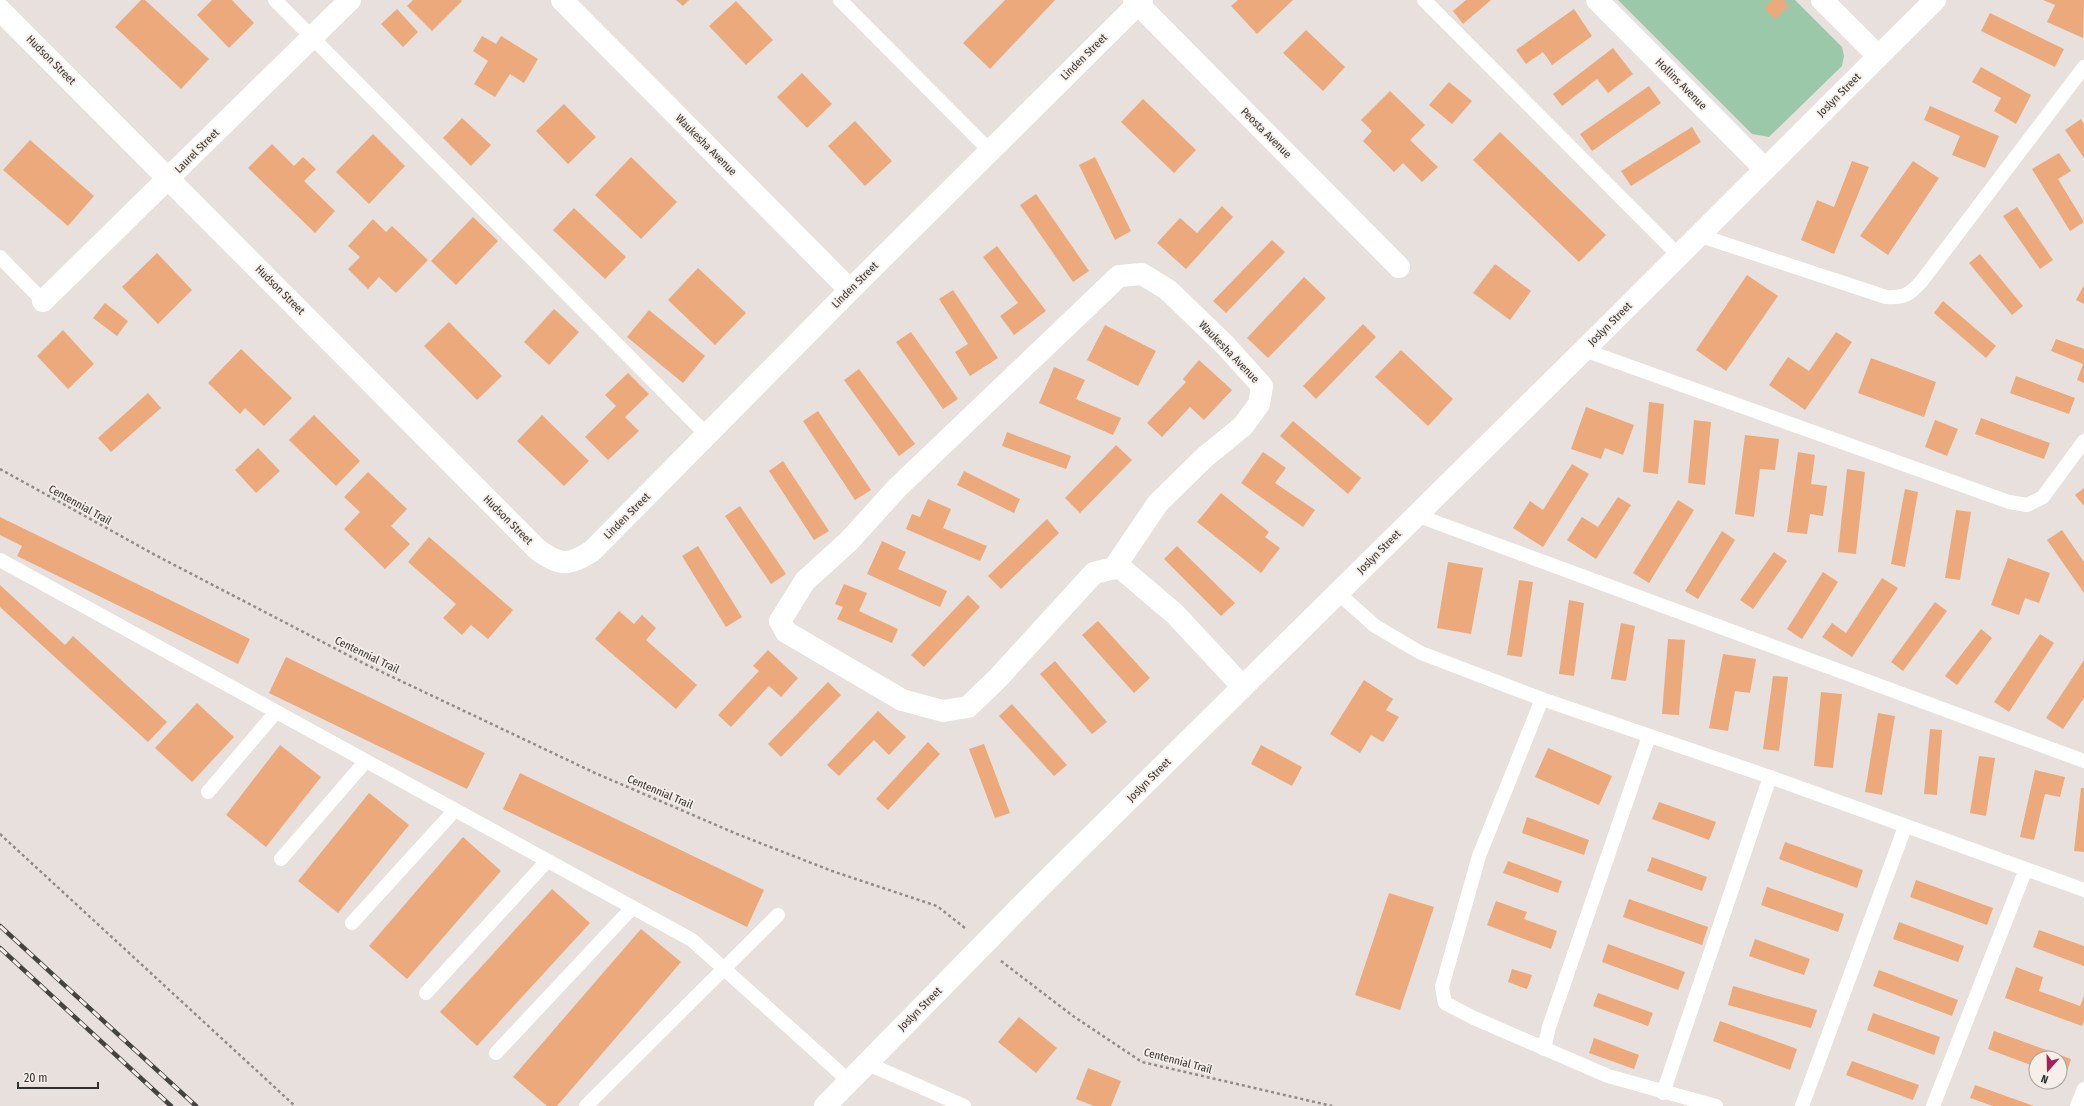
<svg xmlns="http://www.w3.org/2000/svg" width="2084" height="1106" font-family="'Fira Sans Condensed',sans-serif">
	<style>
		.green { fill: #9cc8aa }
		.building { fill: #ecaa7c }
		.lines { fill: none; stroke-linecap: round; stroke-linejoin: round }
		.path { stroke: #908b88; stroke-width: 2.5; stroke-dasharray: 3 3; stroke-linecap: butt }
		.service { stroke: #fff; stroke-width: 14 }
		.minor { stroke: #fff; stroke-width: 22 }
		.tertiary { stroke: #fff; stroke-width: 22 }
		.rail-casing { stroke: #454340; stroke-width: 4.5 }
		.rail { stroke: #f5eee9; stroke-width: 3; stroke-dasharray: 9; stroke-linecap: butt }
		.labels { text-anchor: middle; dominant-baseline: central; stroke-width: 3.5; stroke-linejoin: round; paint-order: stroke }
		.street-label { font-size: 11px; fill: #33312f; stroke: #f5eee9 }
	</style>
	<rect width="100%" height="100%" fill="#e7e0dc"/>
	<polygon class="green" points="1618,0 1795,0 1842,47 1844,56 1842,66 1769,137 1752,134"/>
	<g class="building">
		<polygon points="141,0 145,0 209,59 181,89 115,27"/>
		<polygon points="212,0 232,0 254,23 229,48 197,15"/>
		<polygon points="413,0 461,0 462,1 432,31 407,6"/>
		<polygon points="676,0 689,0 683,6"/>
		<polygon points="1005,0 1055,0 990,69 963,43"/>
		<polygon points="1238,0 1293,0 1257,34 1231,6"/>
		<polygon points="1466,0 1491,0 1463,24 1453,11"/>
		<polygon points="1773,0 1783,0 1789,6 1775,19 1764,8"/>
		<polygon points="2043,0 2084,0 2083,38 2047,22 2055,5"/>
		<polygon points="736,1 773,40 746,65 709,26"/>
		<polygon points="397,9 418,32 403,47 381,24"/>
		<polygon points="1574,9 1592,36 1552,65 1543,52 1526,64 1516,50"/>
		<polygon points="1990,13 2064,49 2055,67 1981,31"/>
		<polygon points="1306,30 1345,67 1323,91 1283,53"/>
		<polygon points="482,36 496,44 501,36 538,59 524,83 510,74 495,97 474,84 488,61 473,51"/>
		<polygon points="1613,48 1633,74 1608,93 1597,79 1562,106 1553,94"/>
		<polygon points="1981,67 2031,95 2016,124 1994,111 2001,98 1972,82"/>
		<polygon points="802,73 832,104 807,128 777,97"/>
		<polygon points="1449,82 1472,101 1452,124 1429,105"/>
		<polygon points="1649,86 1661,103 1592,151 1580,134"/>
		<polygon points="1390,91 1425,125 1410,140 1438,167 1422,182 1403,163 1394,172 1363,141 1372,131 1361,120"/>
		<polygon points="1143,99 1196,150 1174,173 1121,122"/>
		<polygon points="564,104 596,137 568,164 536,131"/>
		<polygon points="1930,106 1999,136 1985,168 1952,155 1960,136 1924,120"/>
		<polygon points="462,118 491,145 471,166 443,138"/>
		<polygon points="2081,119 2084,124 2084,158 2065,130"/>
		<polygon points="855,121 892,161 865,186 828,146"/>
		<polygon points="1692,127 1701,142 1631,186 1621,171"/>
		<polygon points="1500,132 1606,235 1579,262 1473,160"/>
		<polygon points="373,134 405,166 369,204 336,172"/>
		<polygon points="30,140 94,196 68,226 3,170"/>
		<polygon points="272,144 294,166 303,157 316,169 304,181 335,211 315,233 248,168"/>
		<polygon points="2059,153 2071,171 2058,179 2084,222 2070,231 2032,169"/>
		<polygon points="631,157 677,202 641,239 595,195"/>
		<polygon points="1095,157 1131,231 1115,240 1079,165"/>
		<polygon points="1852,161 1869,167 1834,254 1801,240 1817,200 1834,207"/>
		<polygon points="1913,161 1939,178 1888,255 1860,236"/>
		<polygon points="1036,194 1089,271 1073,282 1020,205"/>
		<polygon points="1222,206 1233,217 1186,269 1157,243 1180,218 1197,233"/>
		<polygon points="2017,207 2053,260 2040,269 2003,216"/>
		<polygon points="574,208 626,257 605,279 553,230"/>
		<polygon points="473,217 498,241 456,285 431,261"/>
		<polygon points="373,219 386,232 392,226 428,260 396,293 379,277 368,289 348,269 360,257 348,246"/>
		<polygon points="1272,240 1285,252 1226,313 1213,301"/>
		<polygon points="997,246 1046,311 1014,335 1000,316 1018,303 983,257"/>
		<polygon points="157,253 192,290 158,324 122,287"/>
		<polygon points="1980,254 2023,306 2012,315 1969,263"/>
		<polygon points="1495,264 1531,291 1510,320 1473,293"/>
		<polygon points="698,268 746,313 715,345 668,300"/>
		<polygon points="1747,275 1778,296 1726,371 1696,350"/>
		<polygon points="1304,277 1326,298 1268,358 1247,338"/>
		<polygon points="2084,285 2084,304 2076,300"/>
		<polygon points="953,290 998,358 970,376 955,352 968,344 939,299"/>
		<polygon points="1943,301 1996,346 1986,358 1934,313"/>
		<polygon points="105,303 128,321 117,336 93,318"/>
		<polygon points="554,309 579,332 549,365 524,342"/>
		<polygon points="649,310 705,356 683,383 627,337"/>
		<polygon points="449,322 502,376 477,400 424,346"/>
		<polygon points="1363,324 1376,337 1316,399 1303,386"/>
		<polygon points="1105,325 1156,351 1138,386 1087,360"/>
		<polygon points="63,330 94,364 68,389 37,356"/>
		<polygon points="911,332 958,399 943,409 896,342"/>
		<polygon points="1836,332 1852,342 1805,410 1769,385 1788,357 1809,371"/>
		<polygon points="2056,339 2084,349 2084,383 2077,380 2083,364 2051,351"/>
		<polygon points="241,349 292,398 264,426 245,408 240,414 208,383"/>
		<polygon points="1401,350 1453,399 1428,426 1375,377"/>
		<polygon points="1871,358 1936,382 1924,417 1858,393"/>
		<polygon points="1199,360 1232,390 1204,420 1190,407 1162,437 1147,423 1186,382 1183,379"/>
		<polygon points="1054,367 1085,380 1076,399 1121,418 1113,435 1039,403"/>
		<polygon points="859,369 915,444 899,456 844,380"/>
		<polygon points="628,373 649,394 625,417 639,431 608,460 585,437 616,406 605,395"/>
		<polygon points="2016,376 2075,398 2069,414 2010,393"/>
		<polygon points="148,393 161,408 111,452 98,438"/>
		<polygon points="1649,402 1664,404 1658,474 1643,472"/>
		<polygon points="1586,407 1634,425 1623,455 1605,448 1601,459 1571,449"/>
		<polygon points="818,411 871,490 855,500 803,421"/>
		<polygon points="314,415 360,461 336,486 289,440"/>
		<polygon points="542,415 589,461 564,486 517,441"/>
		<polygon points="1981,418 2050,443 2044,459 1975,434"/>
		<polygon points="1694,420 1711,422 1705,485 1688,483"/>
		<polygon points="1935,420 1958,429 1947,456 1925,447"/>
		<polygon points="1293,421 1361,478 1348,494 1280,436"/>
		<polygon points="1007,432 1071,456 1066,469 1002,446"/>
		<polygon points="1745,435 1779,439 1775,470 1760,469 1754,517 1735,514"/>
		<polygon points="1116,445 1132,460 1080,513 1065,498"/>
		<polygon points="258,448 280,471 256,493 235,470"/>
		<polygon points="1263,452 1286,468 1275,483 1315,510 1303,527 1241,483"/>
		<polygon points="1798,452 1815,455 1811,484 1827,486 1823,516 1810,514 1807,534 1787,532"/>
		<polygon points="783,461 829,531 814,540 769,471"/>
		<polygon points="1572,464 1589,474 1543,547 1513,528 1530,501 1543,510"/>
		<polygon points="1847,469 1865,472 1856,554 1838,552"/>
		<polygon points="964,471 1020,499 1014,513 957,485"/>
		<polygon points="368,472 407,509 391,526 410,544 385,569 344,529 360,512 344,497"/>
		<polygon points="2084,488 2084,506 2075,495"/>
		<polygon points="1905,489 1918,492 1905,567 1891,564"/>
		<polygon points="1221,493 1269,532 1265,537 1280,548 1261,573 1197,522"/>
		<polygon points="1618,497 1631,505 1596,559 1567,540 1582,517 1598,527"/>
		<polygon points="928,499 951,509 943,528 987,546 980,561 906,529 912,514 920,517"/>
		<polygon points="1678,500 1694,510 1649,583 1633,573"/>
		<polygon points="740,506 786,574 771,584 725,516"/>
		<polygon points="1956,510 1971,512 1960,580 1945,578"/>
		<polygon points="0,517 250,639 238,664 17,556 22,546 0,535"/>
		<polygon points="1047,519 1059,533 1001,589 988,576"/>
		<polygon points="2062,530 2084,562 2084,593 2047,540"/>
		<polygon points="1722,531 1735,540 1698,599 1685,591"/>
		<polygon points="429,537 513,610 488,639 471,625 462,635 443,618 456,604 408,562"/>
		<polygon points="882,541 906,552 898,569 947,591 940,607 867,574"/>
		<polygon points="698,546 742,617 726,627 682,556"/>
		<polygon points="1177,546 1235,603 1221,616 1164,559"/>
		<polygon points="1774,552 1787,561 1753,609 1740,600"/>
		<polygon points="2008,558 2050,573 2039,603 2025,598 2019,615 1991,605"/>
		<polygon points="1448,562 1483,568 1471,634 1437,628"/>
		<polygon points="1823,572 1838,582 1802,639 1787,629"/>
		<polygon points="1882,578 1898,588 1852,657 1822,637 1832,623 1846,633"/>
		<polygon points="1519,580 1533,582 1522,657 1507,655"/>
		<polygon points="844,584 867,593 859,611 898,629 892,643 837,619 843,607 835,604"/>
		<polygon points="0,585 65,645 73,636 167,722 148,742 0,607"/>
		<polygon points="968,595 980,607 924,667 911,655"/>
		<polygon points="1569,600 1584,603 1574,676 1559,674"/>
		<polygon points="1935,602 1947,611 1903,671 1891,662"/>
		<polygon points="619,611 634,624 642,615 656,628 646,640 697,685 676,709 595,639"/>
		<polygon points="1098,621 1150,678 1134,693 1082,635"/>
		<polygon points="1621,623 1635,626 1626,681 1611,679"/>
		<polygon points="1981,629 1992,638 1957,685 1945,676"/>
		<polygon points="2040,634 2054,643 2009,712 1994,702"/>
		<polygon points="1668,639 1685,640 1679,715 1662,714"/>
		<polygon points="768,650 798,678 781,697 769,686 731,727 718,715 759,671 753,666"/>
		<polygon points="1723,654 1756,659 1750,693 1735,691 1728,731 1709,728"/>
		<polygon points="286,657 485,753 467,789 269,693"/>
		<polygon points="2084,660 2084,698 2063,729 2046,718"/>
		<polygon points="1055,661 1107,722 1092,734 1040,674"/>
		<polygon points="1773,676 1788,677 1779,751 1763,749"/>
		<polygon points="1364,680 1393,699 1386,710 1399,717 1383,742 1371,735 1360,753 1330,734"/>
		<polygon points="828,682 841,695 781,757 768,744"/>
		<polygon points="1821,692 1842,694 1833,768 1814,766"/>
		<polygon points="197,703 234,737 192,782 155,748"/>
		<polygon points="1012,704 1067,765 1054,776 999,716"/>
		<polygon points="878,711 906,737 889,755 874,740 839,776 827,765"/>
		<polygon points="1878,713 1895,716 1882,795 1865,792"/>
		<polygon points="1930,729 1942,730 1937,795 1924,794"/>
		<polygon points="928,742 940,754 888,810 876,799"/>
		<polygon points="984,744 1010,813 995,818 969,749"/>
		<polygon points="280,745 321,777 266,847 226,815"/>
		<polygon points="1261,745 1302,767 1292,786 1251,764"/>
		<polygon points="1548,748 1612,776 1599,805 1535,777"/>
		<polygon points="1979,756 1995,758 1986,816 1970,813"/>
		<polygon points="2035,770 2065,777 2060,797 2045,794 2034,840 2020,837"/>
		<polygon points="520,773 764,890 747,927 503,809"/>
		<polygon points="2081,788 2084,788 2084,852 2074,851"/>
		<polygon points="369,793 409,825 338,913 298,881"/>
		<polygon points="1659,802 1716,822 1709,840 1652,819"/>
		<polygon points="1527,817 1589,840 1584,855 1522,833"/>
		<polygon points="463,837 501,871 407,979 369,946"/>
		<polygon points="1785,842 1863,870 1857,888 1779,859"/>
		<polygon points="1652,857 1707,877 1702,891 1647,871"/>
		<polygon points="1508,861 1562,881 1558,893 1503,873"/>
		<polygon points="1916,880 1993,908 1987,925 1910,897"/>
		<polygon points="1767,887 1844,914 1838,932 1761,905"/>
		<polygon points="552,889 590,923 477,1046 440,1012"/>
		<polygon points="1389,893 1434,907 1400,1010 1355,995"/>
		<polygon points="1629,899 1708,927 1702,945 1623,917"/>
		<polygon points="1496,901 1527,912 1524,919 1557,931 1551,949 1487,925"/>
		<polygon points="1899,922 1964,946 1958,962 1893,939"/>
		<polygon points="641,929 681,962 557,1106 547,1106 513,1077"/>
		<polygon points="2039,930 2084,946 2084,966 2033,947"/>
		<polygon points="1755,939 1810,959 1804,975 1749,956"/>
		<polygon points="1608,944 1685,972 1678,990 1602,962"/>
		<polygon points="2016,967 2043,977 2039,991 2080,1006 2084,996 2084,1021 2082,1026 2005,998"/>
		<polygon points="1512,969 1532,975 1527,989 1508,982"/>
		<polygon points="1879,970 1958,1000 1952,1016 1873,986"/>
		<polygon points="1733,986 1817,1010 1811,1028 1728,1005"/>
		<polygon points="1598,993 1653,1013 1648,1026 1593,1006"/>
		<polygon points="1873,1013 1940,1037 1934,1055 1867,1030"/>
		<polygon points="1019,1017 1057,1048 1036,1073 998,1042"/>
		<polygon points="1720,1021 1797,1049 1790,1070 1713,1041"/>
		<polygon points="1994,1031 2071,1059 2065,1077 2060,1076 2060,1058 2036,1058 2036,1067 1988,1049"/>
		<polygon points="1594,1038 1639,1055 1634,1069 1589,1053"/>
		<polygon points="1852,1061 1919,1085 1913,1100 1846,1075"/>
		<polygon points="1088,1068 1121,1081 1111,1106 1094,1106 1076,1099"/>
		<polygon points="1975,1085 2034,1106 1993,1106 1970,1098"/>
	</g>
	<g class="lines">
		<g class="path">
			<polyline points="0,469 157,556 363,663 595,773 737,834 832,871 937,906 965,928"/>
			<polyline points="0,834 295,1106"/>
			<polyline points="1001,961 1073,1016 1142,1062 1332,1106"/>
		</g>
		<g class="service">
			<polyline points="275,0 707,435"/>
			<polyline points="840,0 990,151"/>
			<polyline points="1424,0 1678,255"/>
			<path d="M1698,235L1886,297C1904,298 1909,295 1921,282L2084,67"/>
			<polyline points="0,257 43,301"/>
			<polyline points="1584,350 2009,502 2027,505 2043,497 2084,441"/>
			<polyline points="1416,515 2084,761"/>
			<polyline points="0,560 692,940 849,1081"/>
			<polyline points="1338,593 1375,626 1421,653 1542,699 1770,777 2084,890"/>
			<polyline points="1542,699 1479,856 1442,987 1445,1003 1474,1018 1608,1076 1716,1106"/>
			<polyline points="208,792 276,712"/>
			<polyline points="281,859 366,761"/>
			<polyline points="352,923 455,810"/>
			<polyline points="426,993 547,861"/>
			<polyline points="1544,1049 1549,1027 1649,736"/>
			<polyline points="496,1053 632,908"/>
			<polyline points="866,1063 964,1106"/>
			<polyline points="1663,1093 1770,777"/>
			<polyline points="586,1106 778,915"/>
			<polyline points="1802,1106 1905,827"/>
			<polyline points="1933,1106 2026,869"/>
			<polyline points="2077,1106 2084,1089"/>
		</g>
		<g class="minor">
			<polyline points="562,0 850,290"/>
			<polyline points="1134,0 1399,267"/>
			<polyline points="1597,0 1765,169"/>
			<polyline points="1822,0 1878,56"/>
			<path d="M0,10L538,550C560,566 569,566 592,551L850,290L1142,0"/>
			<polyline points="43,301 350,0"/>
			<polyline points="1114,568 1158,503 1205,457 1243,426 1259,404 1262,386 1226,346 1168,290 1142,274 1119,276 897,488 849,541 805,581 780,621 786,632 902,700 943,711 968,707 998,678 1094,573 1114,568 1122,569 1175,614 1243,687"/>
		</g>
		<polyline class="tertiary" points="825,1106 1035,892 1584,350 1935,0"/>
		<defs>
			<g id="rail">
				<polyline points="0,926 196,1106"/>
				<polyline points="0,948 171,1106"/>
			</g>
		</defs>
		<use href="#rail" class="rail-casing"/>
		<use href="#rail" class="rail"/>
	</g>
	<g class="labels">
		<g class="street-label">
			<text transform="translate(1084 57) rotate(-45)">Linden Street</text>
			<text transform="translate(51 60) rotate(45)">Hudson Street</text>
			<text transform="translate(1681 84) rotate(45)">Hollins Avenue</text>
			<text transform="translate(1839 95) rotate(-45)">Joslyn Street</text>
			<text transform="translate(1266 133) rotate(45)">Peosta Avenue</text>
			<text transform="translate(706 145) rotate(45)">Waukesha Avenue</text>
			<text transform="translate(197 151) rotate(-45)">Laurel Street</text>
			<text transform="translate(855 285) rotate(-45)">Linden Street</text>
			<text transform="translate(280 290) rotate(45)">Hudson Street</text>
			<text transform="translate(1610 324) rotate(-45)">Joslyn Street</text>
			<text transform="translate(1229 352) rotate(46)">Waukesha Avenue</text>
			<text transform="translate(80 505) rotate(29)">Centennial Trail</text>
			<text transform="translate(627 516) rotate(-45)">Linden Street</text>
			<text transform="translate(508 520) rotate(45)">Hudson Street</text>
			<text transform="translate(1379 552) rotate(-45)">Joslyn Street</text>
			<text transform="translate(367 655) rotate(26)">Centennial Trail</text>
			<text transform="translate(1149 780) rotate(-45)">Joslyn Street</text>
			<text transform="translate(660 792) rotate(23)">Centennial Trail</text>
			<text transform="translate(920 1009) rotate(-45)">Joslyn Street</text>
			<text transform="translate(1178 1061) rotate(15)">Centennial Trail</text>
		</g>
	</g>
	<g transform="translate(2048 1070) rotate(200)"><circle r="19" fill="#f5eee9" stroke="#a7a29f"/>
	<path d="M0-3L7 15L0 10L-7 15Z" fill="#ab1d5a"/>
	<text y="-6" font-size="11" font-weight="bold" text-anchor="middle" fill="#33312f">N</text>
	</g>
	<path d="M18 1082v6h80v-6" fill="none" stroke="#33312f" stroke-width="2"/>
	<text x="24" y="1082" font-size="12" fill="#33312f" stroke="#f5eee9" stroke-width="3" paint-order="stroke">20 m</text>
</svg>
